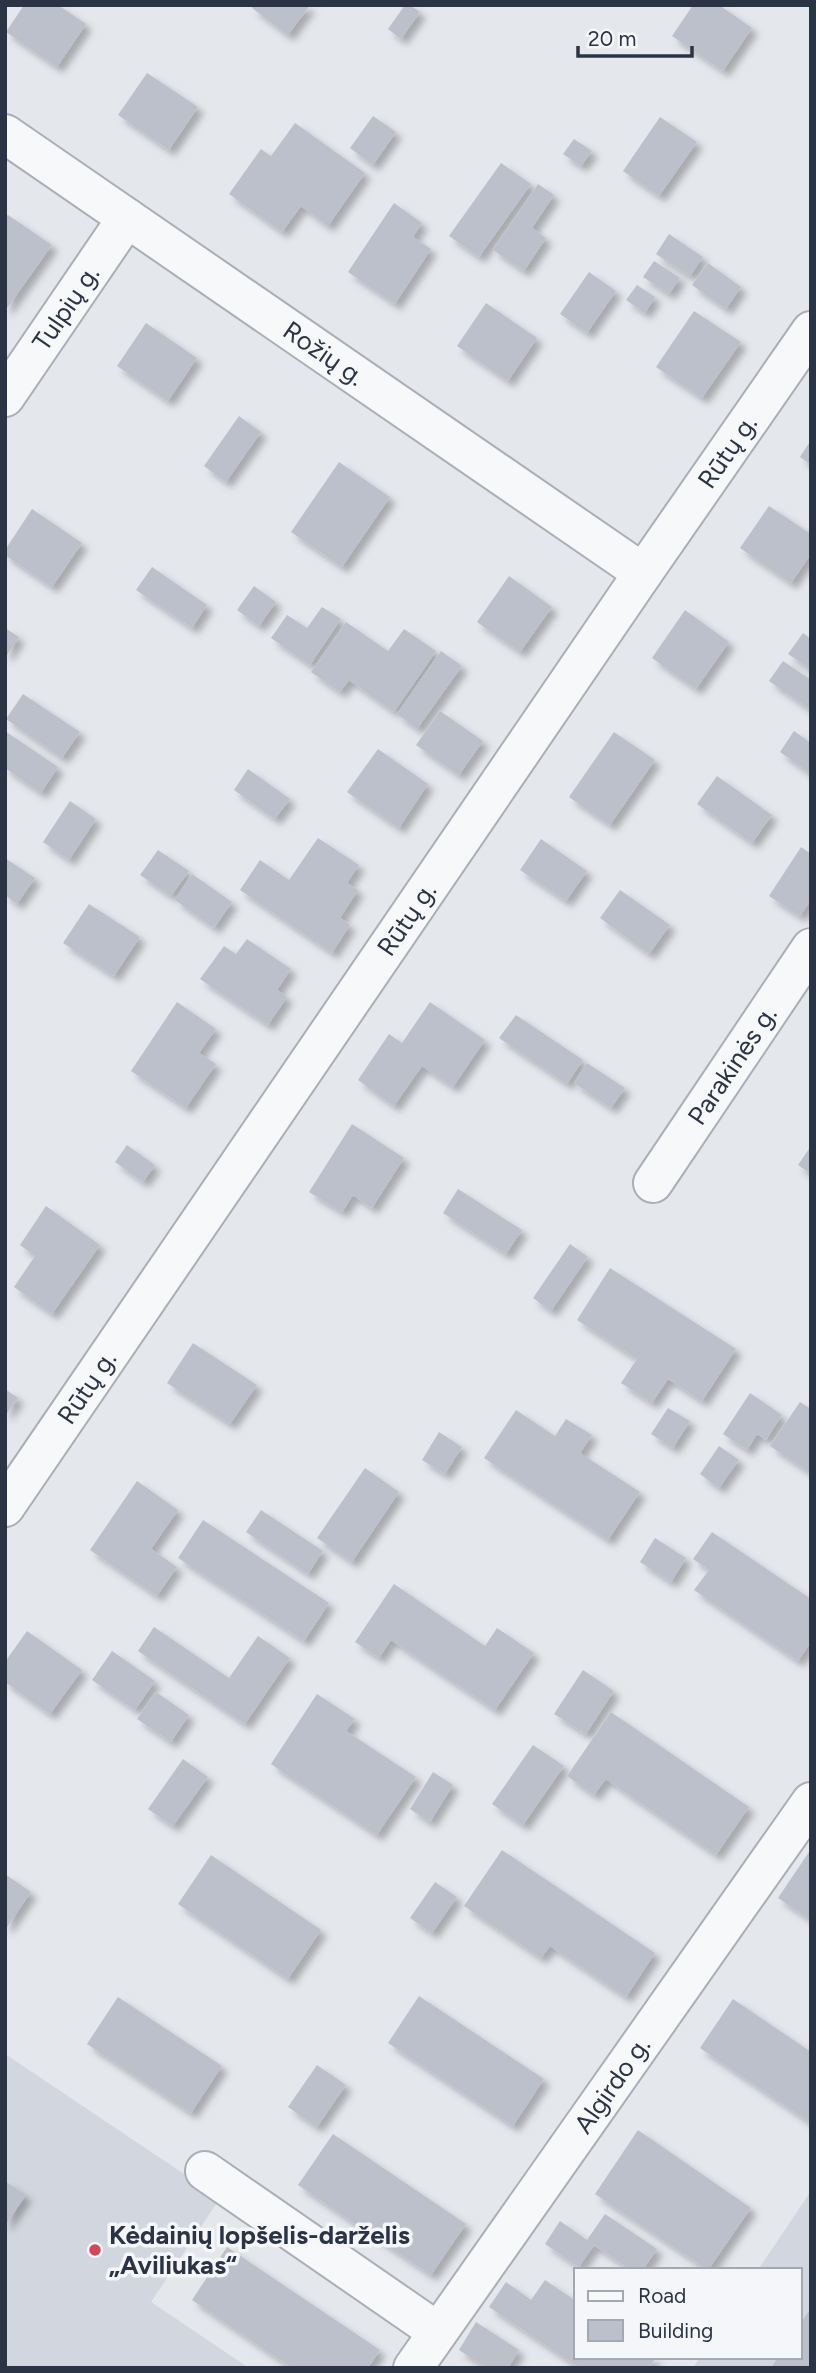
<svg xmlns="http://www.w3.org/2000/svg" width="816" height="2373" font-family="Figtree,sans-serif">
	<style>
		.built { fill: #d2d6de }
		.building { fill: #bbc0ca; filter: url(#shadow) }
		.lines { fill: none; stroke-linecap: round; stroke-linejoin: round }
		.minor-casing { stroke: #a9aeb7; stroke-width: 42 }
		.minor { stroke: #f7f8fa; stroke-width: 38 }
		.poi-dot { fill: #d1495b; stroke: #f4f6f9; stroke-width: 2.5 }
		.labels { text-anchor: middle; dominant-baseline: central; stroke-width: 7; stroke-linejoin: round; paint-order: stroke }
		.street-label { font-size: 26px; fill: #2b3445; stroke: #f4f6f9 }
		.poi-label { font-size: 26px; font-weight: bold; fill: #2b3445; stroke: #f4f6f9; text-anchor: start }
	</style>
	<defs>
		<filter id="shadow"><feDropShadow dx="6" dy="6" stdDeviation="3.5" flood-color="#0004"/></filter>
	</defs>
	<rect width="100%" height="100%" fill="#e4e7ec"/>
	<g class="built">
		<polygon points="5,2054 220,2198 151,2302 249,2368 5,2368"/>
		<polygon points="811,2191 811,2368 693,2368 700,2357 800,2357 800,2270 758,2270"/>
	</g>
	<g class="building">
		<polygon points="24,5 58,5 86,24 57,67 6,32"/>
		<polygon points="254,5 310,5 288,35 252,8"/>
		<polygon points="405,5 410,5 420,12 401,39 388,29"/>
		<polygon points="693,5 719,5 752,28 723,71 672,36"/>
		<polygon points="147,73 198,107 169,150 118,115"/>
		<polygon points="373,116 396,132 373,165 350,148"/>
		<polygon points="660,117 697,142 659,196 623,171"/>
		<polygon points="295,123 365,173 328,226 301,206 282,232 229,194 261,149 271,156"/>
		<polygon points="574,139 592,151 581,166 563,154"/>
		<polygon points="501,163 531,184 479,257 449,236"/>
		<polygon points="538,184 554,195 532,228 546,238 524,271 493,250"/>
		<polygon points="394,203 422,223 413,237 431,249 395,304 348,272"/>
		<polygon points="8,215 52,245 5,311 5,218"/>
		<polygon points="669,234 703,257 690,276 656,254"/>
		<polygon points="654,261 680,278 669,294 643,277"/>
		<polygon points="708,263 741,287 726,309 692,285"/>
		<polygon points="589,272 616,291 587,333 560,314"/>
		<polygon points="637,285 655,297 645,313 626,300"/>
		<polygon points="486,303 537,338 508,381 457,346"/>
		<polygon points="694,311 741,342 702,398 656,367"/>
		<polygon points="146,323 197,358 168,401 117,366"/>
		<polygon points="239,416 261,432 226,482 204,466"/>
		<polygon points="811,440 811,465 800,457"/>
		<polygon points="339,462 390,497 342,567 291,532"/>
		<polygon points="769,506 811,534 811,554 791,583 740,548"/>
		<polygon points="32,509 82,543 52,587 5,555 5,550"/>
		<polygon points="152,567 207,605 192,628 136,590"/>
		<polygon points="509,576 552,607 520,652 477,622"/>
		<polygon points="254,586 276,602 259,626 237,610"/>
		<polygon points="322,607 341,619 310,665 271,638 287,615 307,628"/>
		<polygon points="685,610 729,642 696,689 652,658"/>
		<polygon points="346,622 388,651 404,629 436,651 394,712 349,680 340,692 311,672"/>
		<polygon points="5,628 19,637 5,658"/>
		<polygon points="803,633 811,639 811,669 788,654"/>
		<polygon points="441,651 462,666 417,729 397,714"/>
		<polygon points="783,661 811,680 811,710 769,681"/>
		<polygon points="23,694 80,732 62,758 6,719"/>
		<polygon points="440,711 483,741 459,775 416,745"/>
		<polygon points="5,731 58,767 41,793 5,768"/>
		<polygon points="794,731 811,743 811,774 780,752"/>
		<polygon points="614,732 655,760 610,825 569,797"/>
		<polygon points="378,749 428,784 399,828 347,792"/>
		<polygon points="248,769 290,799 275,819 234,790"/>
		<polygon points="717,776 772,815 752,843 697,804"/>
		<polygon points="70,801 96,819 69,860 43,842"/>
		<polygon points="318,838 359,865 347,883 358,890 340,918 350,925 332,953 240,890 260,860 289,880"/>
		<polygon points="541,839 587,871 566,901 520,870"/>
		<polygon points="801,847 811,854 811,900 800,916 769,896"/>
		<polygon points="158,850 189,871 171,896 140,875"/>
		<polygon points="5,858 35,878 17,904 5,895"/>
		<polygon points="192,874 232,902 214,928 175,900"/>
		<polygon points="620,890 670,925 649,954 600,918"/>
		<polygon points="89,904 140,937 114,976 63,943"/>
		<polygon points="247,939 291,969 277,990 287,997 268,1025 200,979 224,946 236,954"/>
		<polygon points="177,1002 216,1029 199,1053 216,1064 186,1108 131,1071"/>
		<polygon points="430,1002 485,1040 453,1087 422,1066 394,1106 358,1080 389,1034 402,1043"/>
		<polygon points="516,1015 583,1060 567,1084 499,1038"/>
		<polygon points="587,1063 625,1088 611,1108 574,1083"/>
		<polygon points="352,1124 404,1158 372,1208 353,1195 342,1212 309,1192"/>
		<polygon points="127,1145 155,1165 143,1182 115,1162"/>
		<polygon points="811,1146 811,1174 798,1165"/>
		<polygon points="458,1189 522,1230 506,1254 443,1213"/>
		<polygon points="46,1206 100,1245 52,1314 14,1287 35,1256 20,1245"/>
		<polygon points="570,1244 588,1257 551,1311 533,1298"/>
		<polygon points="610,1268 736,1349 702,1401 668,1379 652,1403 621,1383 637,1359 577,1320"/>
		<polygon points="193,1343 257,1385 230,1424 167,1383"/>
		<polygon points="5,1389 18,1398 5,1416"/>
		<polygon points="750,1393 782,1415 766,1440 757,1434 747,1450 723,1434"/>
		<polygon points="800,1402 811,1409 811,1473 770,1446"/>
		<polygon points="668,1408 690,1421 673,1448 651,1434"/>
		<polygon points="516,1410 555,1436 566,1419 592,1435 580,1453 640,1492 608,1540 484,1458"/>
		<polygon points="439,1432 462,1447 445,1474 422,1460"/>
		<polygon points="719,1446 739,1460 719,1488 700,1474"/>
		<polygon points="365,1468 399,1492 352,1562 317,1538"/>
		<polygon points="137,1481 178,1510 151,1549 177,1567 157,1596 90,1550"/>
		<polygon points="261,1510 323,1551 308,1574 246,1532"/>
		<polygon points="203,1520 329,1603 304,1641 178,1558"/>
		<polygon points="712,1532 811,1599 811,1642 798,1661 694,1590 709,1570 693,1559"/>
		<polygon points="655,1538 686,1558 671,1582 640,1562"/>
		<polygon points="394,1584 485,1646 497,1628 534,1653 495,1710 391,1640 379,1658 355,1642"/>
		<polygon points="154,1627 229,1678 258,1636 290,1658 245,1724 138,1651"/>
		<polygon points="27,1631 82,1670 50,1714 5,1682 5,1662"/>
		<polygon points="112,1651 155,1681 135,1710 92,1680"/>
		<polygon points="583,1670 614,1691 586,1734 554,1714"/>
		<polygon points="156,1692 189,1715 171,1742 137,1719"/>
		<polygon points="317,1694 355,1719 346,1731 416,1777 377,1835 271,1764"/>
		<polygon points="611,1712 749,1807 716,1855 606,1779 594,1795 567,1776"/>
		<polygon points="533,1745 564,1766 523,1825 492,1804"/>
		<polygon points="183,1759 208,1777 173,1826 148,1809"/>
		<polygon points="433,1772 453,1785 430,1822 410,1809"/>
		<polygon points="811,1849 811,1920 778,1898"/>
		<polygon points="502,1850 655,1953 626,1997 550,1946 541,1958 464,1906"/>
		<polygon points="211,1855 321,1930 288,1979 178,1904"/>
		<polygon points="5,1874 31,1892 5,1930"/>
		<polygon points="435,1882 457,1897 432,1933 410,1918"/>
		<polygon points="419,1996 544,2079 513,2126 388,2043"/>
		<polygon points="118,1997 222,2066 191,2113 87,2044"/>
		<polygon points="733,1999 811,2052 811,2123 700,2048"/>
		<polygon points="317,2065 346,2085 317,2127 288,2107"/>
		<polygon points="638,2130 751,2208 708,2270 595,2194"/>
		<polygon points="333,2134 466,2224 431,2275 298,2185"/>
		<polygon points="5,2181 26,2195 5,2226"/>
		<polygon points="605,2214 657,2249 643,2270 631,2270 594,2245 579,2267 545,2244 560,2221 587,2240"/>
		<polygon points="227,2247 380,2350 368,2368 292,2368 192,2300"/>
		<polygon points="545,2280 576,2301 576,2357 656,2357 649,2368 580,2368 489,2307 506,2282 531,2300"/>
		<polygon points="811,2308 811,2368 771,2368 778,2357 800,2357 800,2324"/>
		<polygon points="476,2322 519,2350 508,2368 487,2368 459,2350"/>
	</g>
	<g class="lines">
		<defs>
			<g id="minor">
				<path id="s1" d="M5,134L643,573"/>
				<path id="s2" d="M5,397L127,218"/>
				<path id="s3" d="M653,1183L811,948"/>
				<path id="s4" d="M5,1507L643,573L811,331"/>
				<polyline points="205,2171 438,2332"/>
				<path id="s5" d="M413,2368L811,1802"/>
			</g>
		</defs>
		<use href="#minor" class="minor-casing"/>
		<use href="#minor" class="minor"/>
	</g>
	<circle class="poi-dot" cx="95" cy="2250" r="7"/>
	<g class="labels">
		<g class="street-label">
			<text stroke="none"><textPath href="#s2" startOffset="108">Tulpių g.</textPath></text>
			<text stroke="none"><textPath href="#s1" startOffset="387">Rožių g.</textPath></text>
			<text stroke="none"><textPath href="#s4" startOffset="1279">Rūtų g.</textPath></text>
			<text stroke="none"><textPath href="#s4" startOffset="712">Rūtų g.</textPath></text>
			<text stroke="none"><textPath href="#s3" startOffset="142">Parakinės g.</textPath></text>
			<text stroke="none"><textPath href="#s4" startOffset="145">Rūtų g.</textPath></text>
			<text stroke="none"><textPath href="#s5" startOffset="346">Algirdo g.</textPath></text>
		</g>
		<g class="poi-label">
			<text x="109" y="2235">Kėdainių lopšelis-darželis<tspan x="109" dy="30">„Aviliukas“</tspan></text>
		</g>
	</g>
	<rect width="816" height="2373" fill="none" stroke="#2b3445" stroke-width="14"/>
	<rect x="574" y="2268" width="228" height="91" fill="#f4f6f9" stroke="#a4a8b1" stroke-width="2"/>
	<rect x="588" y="2291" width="35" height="10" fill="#f7f8fa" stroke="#a4a8b1" stroke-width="2"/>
	<text x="638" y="2303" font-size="21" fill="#2b3445">Road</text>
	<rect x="588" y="2320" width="35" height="21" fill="#bbc0ca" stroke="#a4a8b1" stroke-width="2"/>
	<text x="638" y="2338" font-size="21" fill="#2b3445">Building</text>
	<path d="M578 46v10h114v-10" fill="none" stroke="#2b3445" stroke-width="3.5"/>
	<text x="588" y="46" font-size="21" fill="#2b3445" stroke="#f4f6f9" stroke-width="5" paint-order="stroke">20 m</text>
</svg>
